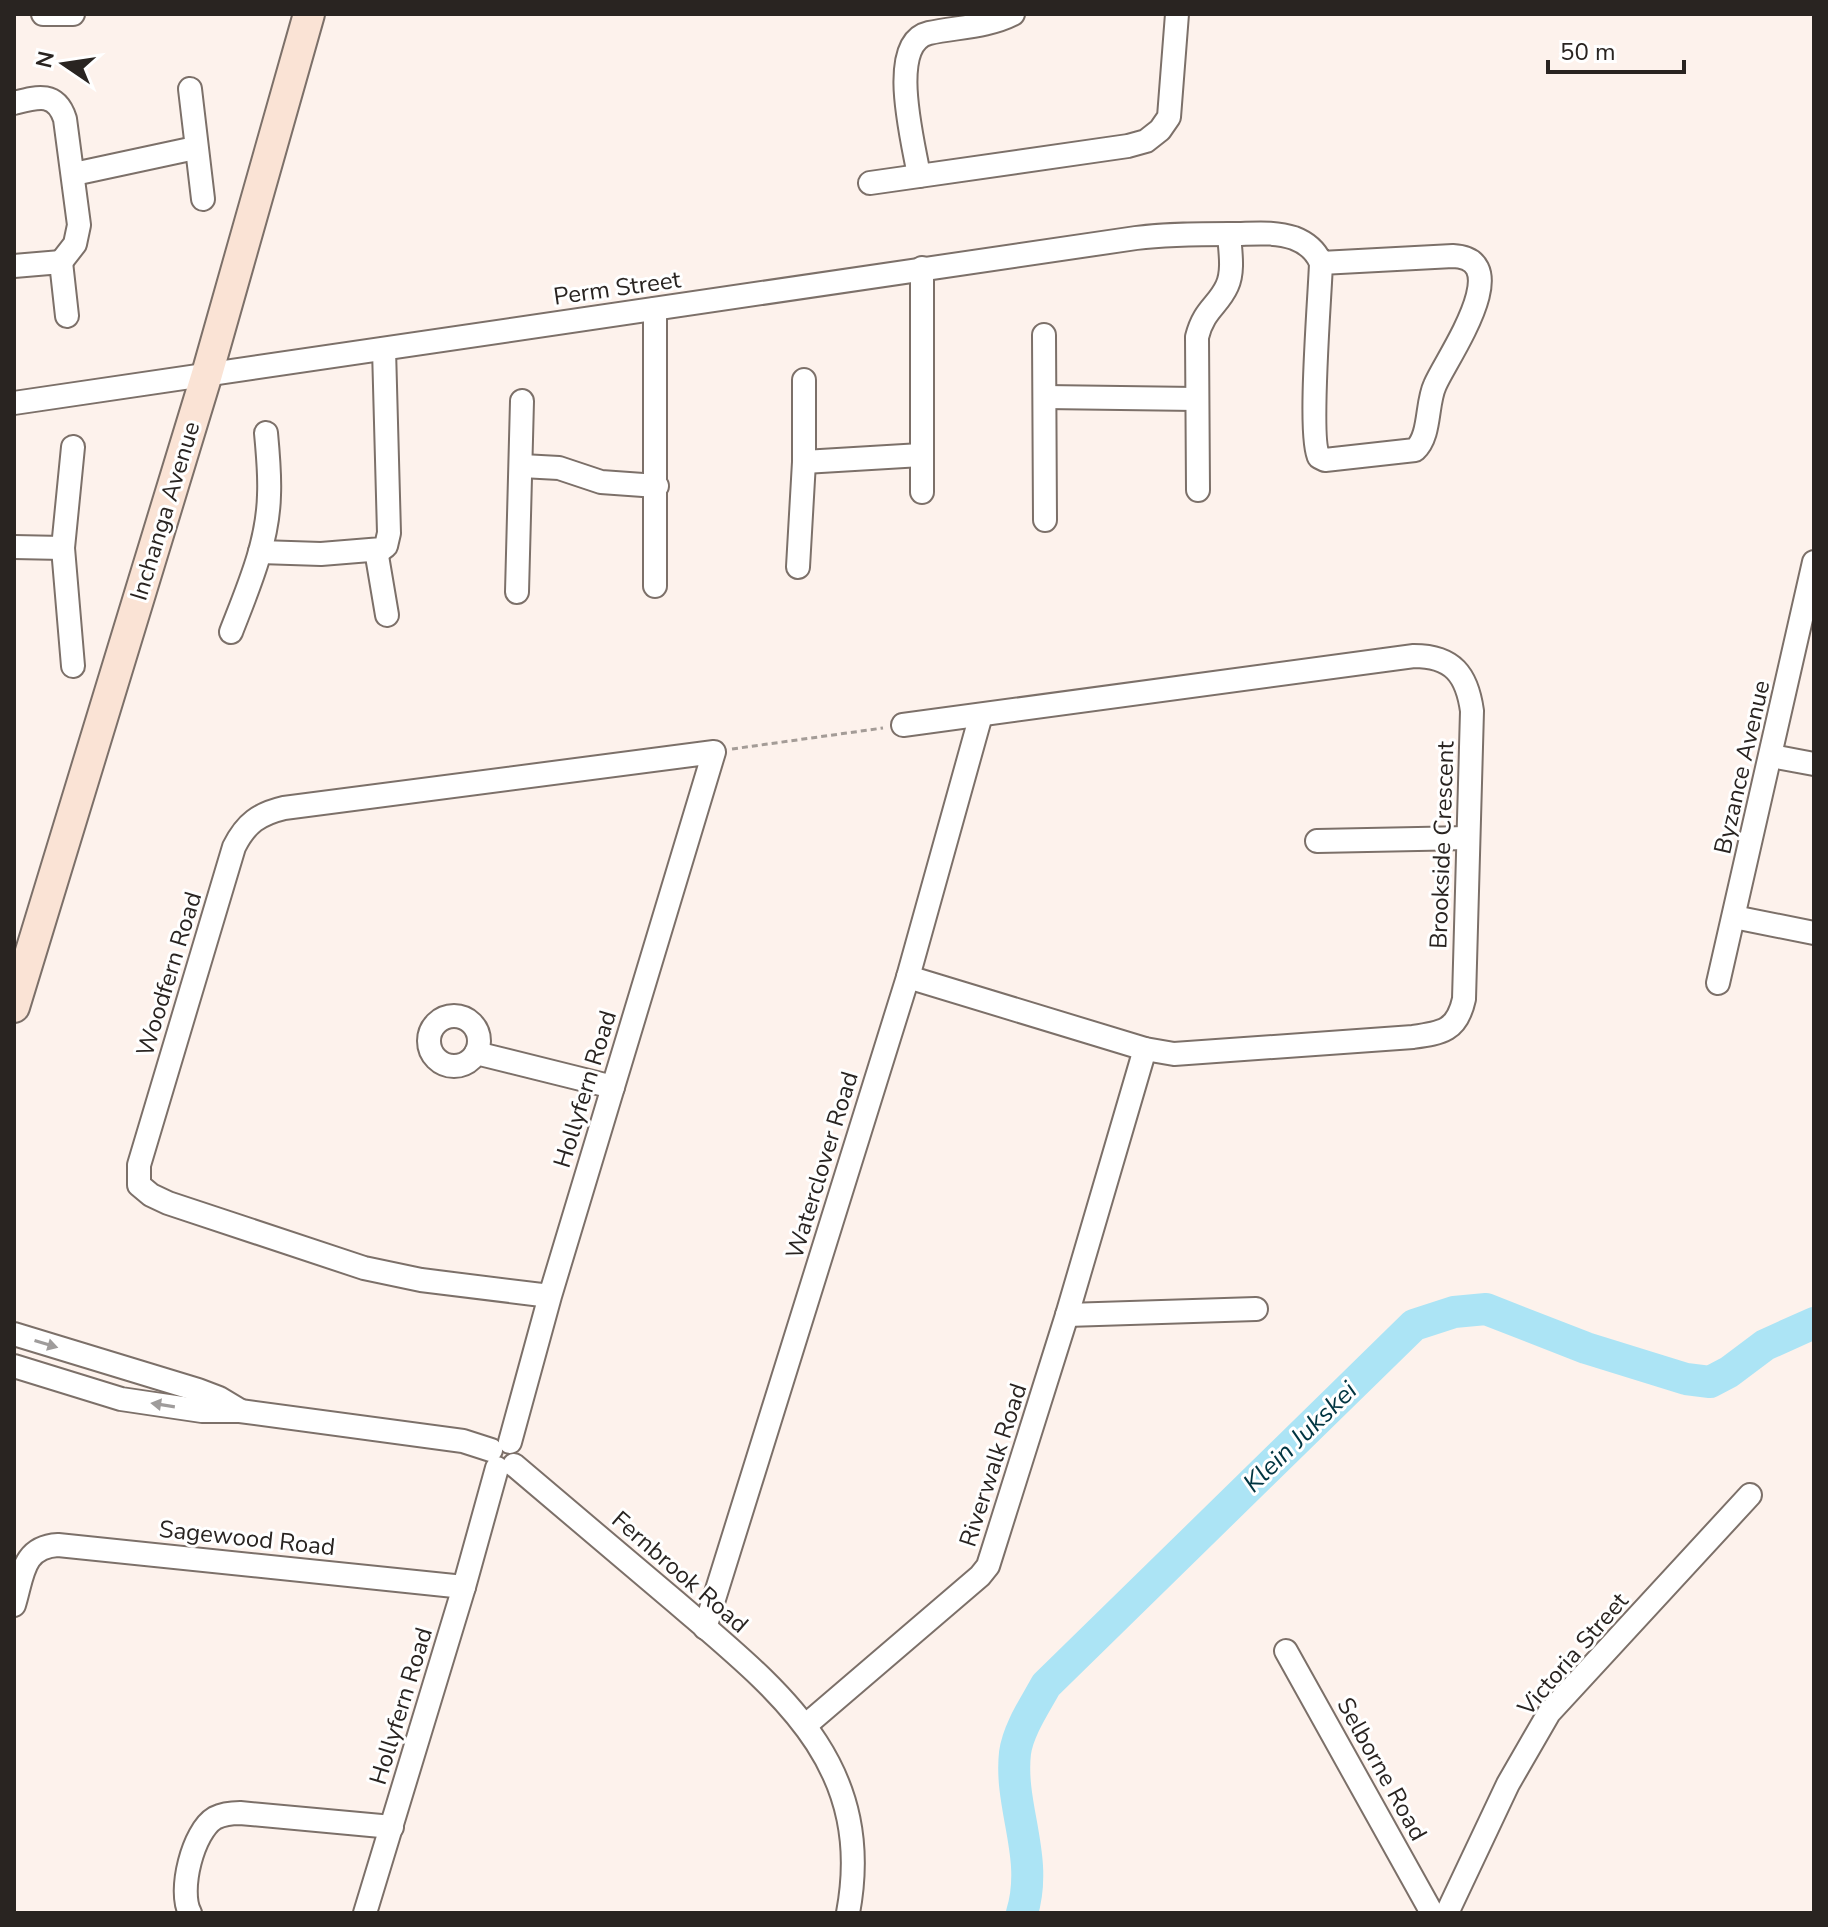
<svg xmlns="http://www.w3.org/2000/svg" width="1828" height="1927" font-family="'Nunito Sans',sans-serif">
	<style>
		.lines { fill: none; stroke-linecap: round; stroke-linejoin: round }
		.river { stroke: #ace4f5; stroke-width: 32 }
		.street-casing { stroke: #7c7069; stroke-width: 26 }
		.secondary-casing { stroke: #7c7069; stroke-width: 34 }
		.path { stroke: #a49c97; stroke-width: 3; stroke-dasharray: 6 4; stroke-linecap: butt }
		.street { stroke: #fff; stroke-width: 22 }
		.secondary { stroke: #fae3d5; stroke-width: 30 }
		.oneway { fill: #9f9c9b }
		.labels { text-anchor: middle; dominant-baseline: central; stroke-width: 6; stroke-linejoin: round; paint-order: stroke }
		.street-label { font-size: 24px; fill: #292421; stroke: #fff }
		.water-label { font-size: 26px; font-style: italic; fill: #003541; stroke: #fff }
	</style>
	<rect width="100%" height="100%" fill="#fdf2ec"/>
	<g class="lines">
		<path class="river" d="M1022,1913C1039,1857 1009,1807 1015,1753C1018,1730 1035,1705 1046,1685L1414,1325L1454,1312L1486,1309L1586,1348L1686,1379L1710,1382L1729,1372L1765,1345L1814,1323"/>
		<defs>
			<g id="street">
				<polyline points="43,14 73,14"/>
				<polyline points="190,89 203,199"/>
				<path d="M14,103C37,97 56,91 65,119L79,225L75,244L61,262"/>
				<polyline points="74,174 195,148"/>
				<path d="M919,176C914,144 886,43 929,33C957,27 988,27 1013,14"/>
				<polyline points="870,183 1128,146 1146,141 1160,130 1169,117 1177,14"/>
				<polyline points="14,266 61,262 67,316"/>
				<polyline points="922,268 922,492"/>
				<polyline points="655,309 655,586"/>
				<polyline points="1044,335 1045,520"/>
				<polyline points="1045,397 1196,399"/>
				<path d="M14,403L1136,238C1168,234 1199,234 1231,234C1252,234 1274,231 1294,238C1307,243 1316,251 1321,263C1320,295 1308,439 1319,457L1325,460L1415,450C1431,435 1426,404 1435,385C1446,359 1518,259 1453,256L1321,263"/>
				<polyline points="73,447 63,548 73,666"/>
				<polyline points="804,462 921,455"/>
				<polyline points="522,466 559,468 601,482 657,486"/>
				<path d="M1198,490L1197,337C1204,309 1218,306 1227,286C1234,271 1230,250 1229,234"/>
				<polyline points="14,547 63,548"/>
				<polyline points="376,550 387,615"/>
				<polyline points="260,552 321,554 382,549 386,546 389,533 384,349"/>
				<polyline points="798,567 804,462 804,380"/>
				<polyline points="517,592 522,401"/>
				<path d="M231,632C248,588 268,543 269,495C270,475 268,454 266,433"/>
				<path d="M903,725L1414,656C1453,656 1467,675 1472,711L1464,999C1457,1031 1442,1033 1413,1037L1174,1054L1145,1049L908,977"/>
				<polyline points="1771,756 1814,764"/>
				<polyline points="1317,841 1468,838"/>
				<polyline points="1734,917 1814,933"/>
				<polyline points="1718,983 1814,562"/>
				<circle cx="454" cy="1041" r="25"/>
				<polyline points="476,1053 613,1087"/>
				<polyline points="1067,1315 1256,1309"/>
				<polyline points="14,1334 198,1390 219,1398 239,1410"/>
				<polyline points="14,1366 121,1399 202,1411 240,1411 463,1441 491,1450"/>
				<path d="M510,1442L550,1296L714,752L284,808C259,814 246,823 234,847L139,1165V1185L151,1195L168,1203L364,1268L421,1280L550,1296"/>
				<path d="M514,1465C569,1511 623,1557 677,1603C778,1690 876,1763 848,1913"/>
				<path d="M14,1605C23,1576 22,1547 58,1545L464,1587"/>
				<polyline points="705,1628 908,977 981,715"/>
				<polyline points="1286,1651 1432,1913"/>
				<polyline points="806,1725 980,1576 988,1566 1067,1315 1145,1049"/>
				<path d="M190,1913C178,1891 193,1831 215,1818C223,1814 231,1813 240,1813L392,1827"/>
				<polyline points="365,1913 464,1587 497,1468"/>
				<polyline points="1447,1913 1508,1784 1549,1713 1750,1495"/>
			</g>
			<polyline id="secondary" points="14,1007 207,374 309,14"/>
		</defs>
		<use href="#street" class="street-casing"/>
		<use href="#secondary" class="secondary-casing"/>
		<polyline class="path" points="732,749 883,728"/>
		<use href="#street" class="street"/>
		<use href="#secondary" class="secondary"/>
	</g>
	<defs><path id="oneway-solid" d="M-6-.8H1V-3.2L6.5 0L1 3.2V.8H-6Z" transform="scale(2)"/></defs>
	<g class="oneway">
		<use href="#oneway-solid" transform="translate(46 1344) rotate(17)"/>
		<use href="#oneway-solid" transform="translate(163 1405) rotate(-171)"/>
	</g>
	<g class="labels">
		<g class="street-label">
			<text transform="translate(617 288) rotate(-8)">Perm Street</text>
			<text transform="translate(165 511) rotate(-73)">Inchanga Avenue</text>
			<text transform="translate(1742 767) rotate(-77)">Byzance Avenue</text>
			<text transform="translate(1442 845) rotate(-88)">Brookside Crescent</text>
			<text transform="translate(169 974) rotate(-73)">Woodfern Road</text>
			<text transform="translate(585 1089) rotate(-73)">Hollyfern Road</text>
			<text transform="translate(822 1165) rotate(-73)">Waterclover Road</text>
			<text transform="translate(993 1465) rotate(-72)">Riverwalk Road</text>
			<text transform="translate(247 1538) rotate(6)">Sagewood Road</text>
			<text transform="translate(680 1572) rotate(41)">Fernbrook Road</text>
			<text transform="translate(1573 1654) rotate(-49)">Victoria Street</text>
			<text transform="translate(401 1706) rotate(-73)">Hollyfern Road</text>
			<text transform="translate(1382 1769) rotate(61)">Selborne Road</text>
		</g>
		<g class="water-label">
			<text transform="translate(1300 1437) rotate(-44)">Klein Jukskei</text>
		</g>
	</g>
	<rect width="1828" height="1927" fill="none" stroke="#292421" stroke-width="32"/>
	<g transform="translate(64 64) rotate(283)" stroke="#ffffff" stroke-width="6" paint-order="stroke">
	<path d="M0-6L14 30L0 20L-14 30Z" fill="#292421"/>
	<text y="-12" font-size="22" font-weight="bold" text-anchor="middle" fill="#292421">N</text>
	</g>
	<path d="M1548 60v12h136v-12" fill="none" stroke="#292421" stroke-width="4"/>
	<text x="1560" y="60" font-size="24" fill="#292421" stroke="#ffffff" stroke-width="6" paint-order="stroke">50 m</text>
</svg>
